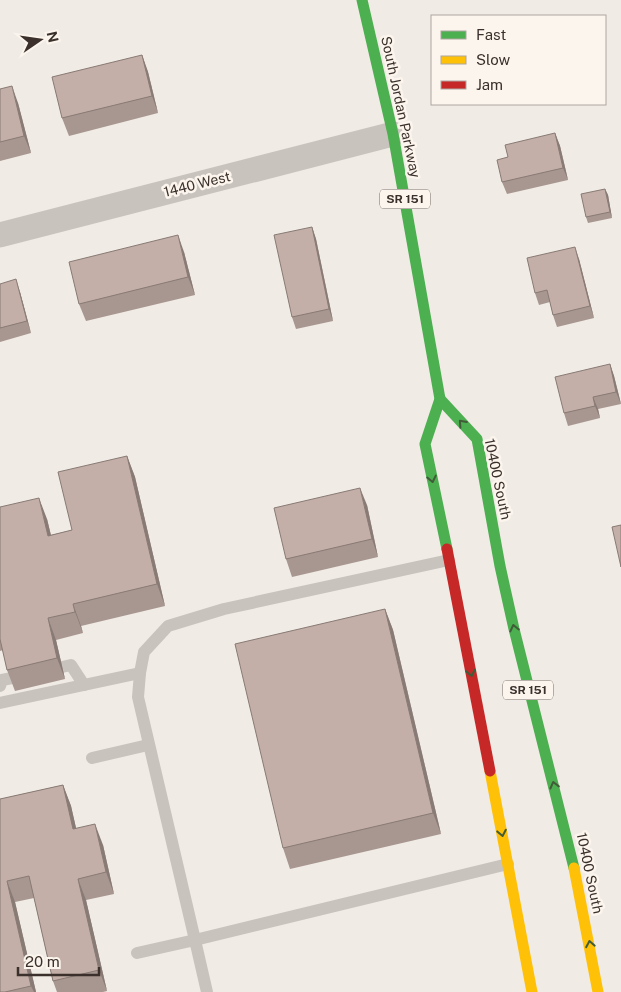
<svg xmlns="http://www.w3.org/2000/svg" width="621" height="992" font-family="'Public Sans',sans-serif">
	<style>
		.lines { fill: none; stroke-linecap: round; stroke-linejoin: round }
		.lane { stroke: #c9c3be; stroke-width: 12 }
		.street { stroke: #c9c3be; stroke-width: 25 }
		.fast { stroke: #4caf50; stroke-width: 11 }
		.slow { stroke: #ffc107; stroke-width: 11 }
		.jam { stroke: #c62828; stroke-width: 11 }
		.wall { fill: #a89690 }
		.shaded-wall { fill: #887a75 }
		.building { fill: #c3afa7; stroke: #887a75 }
		.oneway { stroke: #415c38 }
		.labels { text-anchor: middle; dominant-baseline: central; stroke-width: 5; stroke-linejoin: round; paint-order: stroke }
		.shield { fill: #fbf5ee; stroke: #756b66; stroke-width: 1 }
		.shield-label { font-size: 12px; font-weight: bold; fill: #3b302b }
		.street-label { font-size: 14px; fill: #3b302b; stroke: #fbf5ee }
	</style>
	<rect width="100%" height="100%" fill="#f0ebe5"/>
	<g class="lines">
		<g class="lane">
			<polyline points="449,560 224,609 168,626 144,652 140,673 138,697 195,940 508,864"/>
			<polyline points="62,667 71,665 84,685"/>
			<polyline points="0,686 2,680 12,678"/>
			<polyline points="0,703 140,673"/>
			<polyline points="92,758 148,745"/>
			<polyline points="137,953 195,940 207,992"/>
		</g>
		<polyline class="street" points="0,235 393,134"/>
		<g class="fast">
			<polyline points="362,0 393,134 440,399 425,444 447,549"/>
			<polyline points="440,399 477,439 500,566 514,629 574,868"/>
		</g>
		<g class="slow">
			<polyline points="490,771 532,992"/>
			<polyline points="574,868 598,992"/>
		</g>
		<polyline class="jam" points="447,549 490,771"/>
	</g>
	<g class="wall">
		<polygon points="142,55 148,72 158,113 69,136 62,118"/>
		<polygon points="0,89 18,103 31,153 0,161"/>
		<polygon points="555,133 560,146 568,180 507,194 502,182"/>
		<polygon points="605,189 608,195 612,218 588,223 586,217"/>
		<polygon points="312,227 316,239 333,321 296,329 292,317"/>
		<polygon points="184,252 195,295 86,321 79,304"/>
		<polygon points="579,259 594,318 557,327 553,315 550,302 539,305 535,293"/>
		<polygon points="0,284 20,292 31,333 0,342"/>
		<polygon points="610,364 614,376 621,404 598,409 600,418 568,426 564,413"/>
		<polygon points="127,456 135,477 165,606 81,626 83,633 56,640 65,679 15,691 7,670 3,650 0,651 0,507 47,519 51,535 72,530"/>
		<polygon points="367,505 378,557 292,577 286,559"/>
		<polygon points="385,609 393,630 441,834 290,869 283,848"/>
		<polygon points="63,785 71,806 76,828 103,845 114,894 86,900 107,991 103,992 57,992 53,981 34,898 15,902 36,992 0,992 0,799"/>
	</g>
	<g class="shaded-wall">
		<polygon points="142,55 148,72 158,113 152,96"/>
		<polygon points="12,86 18,103 31,153 24,136"/>
		<polygon points="555,133 560,146 568,180 563,168"/>
		<polygon points="605,189 608,195 612,218 610,212"/>
		<polygon points="312,227 316,239 333,321 329,309"/>
		<polygon points="178,235 184,252 195,295 188,277"/>
		<polygon points="575,247 579,259 594,318 590,306"/>
		<polygon points="16,279 20,292 31,333 27,321"/>
		<polygon points="610,364 614,376 621,404 616,392"/>
		<polygon points="593,397 598,409 600,418 595,406"/>
		<polygon points="127,456 135,477 165,606 157,584"/>
		<polygon points="360,488 367,505 378,557 372,539"/>
		<polygon points="39,498 47,519 56,557 48,536"/>
		<polygon points="73,604 81,626 83,633 75,612"/>
		<polygon points="385,609 393,630 441,834 433,813"/>
		<polygon points="48,618 56,640 65,679 57,658"/>
		<polygon points="63,785 71,806 81,850 73,829"/>
		<polygon points="95,824 103,845 114,894 106,872"/>
		<polygon points="78,879 86,900 107,991 99,970"/>
		<polygon points="7,881 15,902 36,992 34,992 31,986"/>
	</g>
	<g class="building">
		<polygon points="142,55 152,96 62,118 52,77"/>
		<polygon points="12,86 24,136 0,142 0,89"/>
		<polygon points="555,133 563,168 502,182 497,160 508,157 505,145"/>
		<polygon points="605,189 610,212 586,217 581,194"/>
		<polygon points="312,227 329,309 292,317 274,235"/>
		<polygon points="178,235 188,277 79,304 69,262"/>
		<polygon points="575,247 590,306 553,315 547,290 535,293 527,258"/>
		<polygon points="16,279 27,321 0,328 0,284"/>
		<polygon points="610,364 616,392 593,397 595,406 564,413 555,377"/>
		<polygon points="127,456 157,584 73,604 75,612 48,618 57,658 7,670 0,639 0,507 39,498 48,536 72,530 58,472"/>
		<polygon points="360,488 372,539 286,559 274,508"/>
		<polygon points="621,525 621,567 612,527"/>
		<polygon points="385,609 433,813 283,848 235,644"/>
		<polygon points="63,785 73,829 95,824 106,872 78,879 99,970 53,981 29,876 7,881 31,986 5,992 0,992 0,799"/>
	</g>
	<defs><path id="oneway-chevron" d="M-2-3.5L2.5 0L-2 3.5" fill="none" stroke-width="1.6" stroke-linecap="round" stroke-linejoin="round" transform="scale(1.25)"/></defs>
	<g class="oneway">
		<use href="#oneway-chevron" transform="translate(462 423) rotate(-132)"/>
		<use href="#oneway-chevron" transform="translate(432 479) rotate(78)"/>
		<use href="#oneway-chevron" transform="translate(514 628) rotate(-103)"/>
		<use href="#oneway-chevron" transform="translate(471 673) rotate(79)"/>
		<use href="#oneway-chevron" transform="translate(554 785) rotate(-104)"/>
		<use href="#oneway-chevron" transform="translate(502 833) rotate(79)"/>
		<use href="#oneway-chevron" transform="translate(590 944) rotate(-100)"/>
	</g>
	<g class="labels">
		<g class="shield">
			<rect x="380" y="189.5" width="50" height="19" rx="4"/>
			<rect x="503" y="680.5" width="50" height="19" rx="4"/>
		</g>
		<g class="shield-label">
			<text x="405" y="199">SR 151</text>
			<text x="528" y="690">SR 151</text>
		</g>
		<g class="street-label">
			<text transform="translate(401 107) rotate(78)">South Jordan Parkway</text>
			<text transform="translate(197 184) rotate(-14)">1440 West</text>
			<text transform="translate(498 479) rotate(78)">10400 South</text>
			<text transform="translate(590 873) rotate(78)">10400 South</text>
		</g>
	</g>
	<rect x="431" y="15" width="175" height="90" fill="#fbf5ee" stroke="#aea6a0"/>
	<rect x="441" y="31" width="25" height="8" fill="#4caf50" stroke="#aea6a0"/>
	<text x="476" y="40" font-size="15" fill="#3b302b">Fast</text>
	<rect x="441" y="56" width="25" height="8" fill="#ffc107" stroke="#aea6a0"/>
	<text x="476" y="65" font-size="15" fill="#3b302b">Slow</text>
	<rect x="441" y="81" width="25" height="8" fill="#c62828" stroke="#aea6a0"/>
	<text x="476" y="90" font-size="15" fill="#3b302b">Jam</text>
	<g transform="translate(40 40) rotate(77)" stroke="#fbf5ee" stroke-width="4" paint-order="stroke">
	<path d="M0-4L9 19L0 12L-9 19Z" fill="#3b302b"/>
	<text y="-8" font-size="14" font-weight="bold" text-anchor="middle" fill="#3b302b">N</text>
	</g>
	<path d="M18 967v8h81v-8" fill="none" stroke="#3b302b" stroke-width="2.5"/>
	<text x="25" y="967" font-size="15" fill="#3b302b" stroke="#fbf5ee" stroke-width="4" paint-order="stroke">20 m</text>
</svg>
